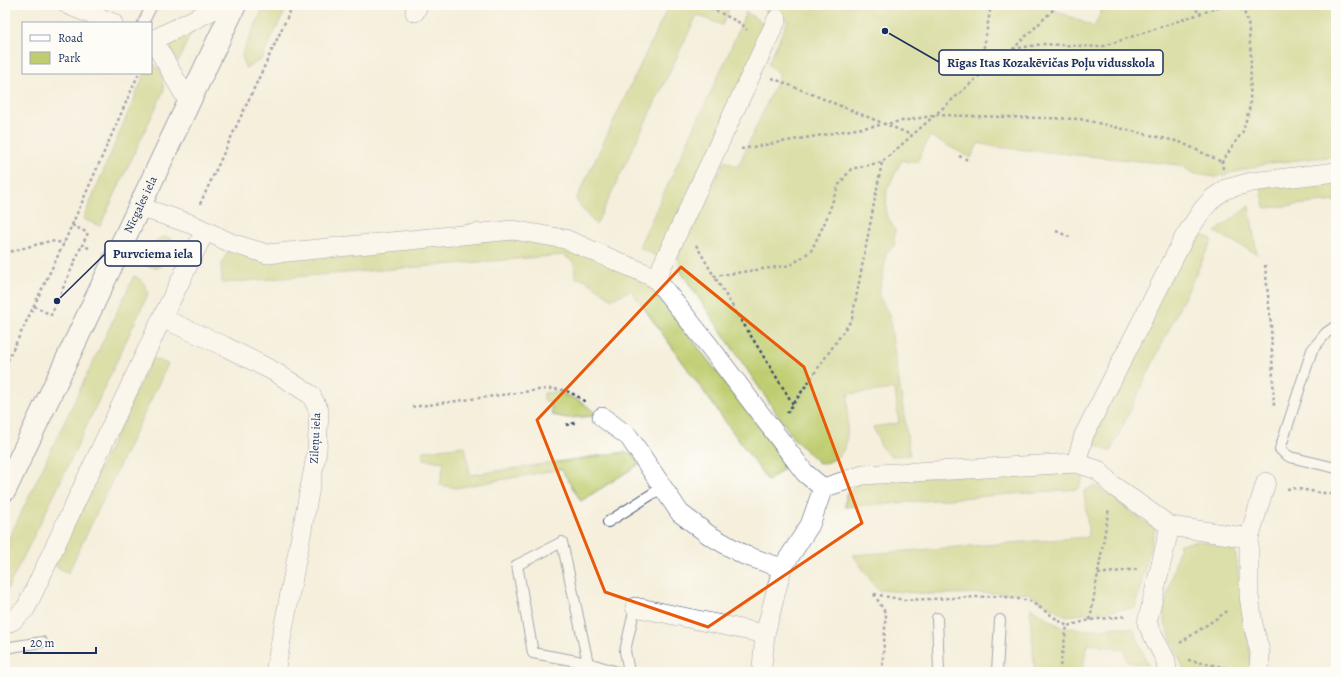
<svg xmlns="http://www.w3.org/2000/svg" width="1341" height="677" font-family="Alegreya,serif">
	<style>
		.green { fill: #bfcd70; stroke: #6d7e67 }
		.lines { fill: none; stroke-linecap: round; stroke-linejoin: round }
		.service-casing { stroke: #3c4c71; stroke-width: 12 }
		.minor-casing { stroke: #3c4c71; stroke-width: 20 }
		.tertiary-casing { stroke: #3c4c71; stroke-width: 24 }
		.path { stroke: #3c4c71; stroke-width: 2.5; stroke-dasharray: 3 3; stroke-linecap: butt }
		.service { stroke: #fff; stroke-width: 10 }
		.minor { stroke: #fff; stroke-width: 19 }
		.tertiary { stroke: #fff; stroke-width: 22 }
		.marked { fill: none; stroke: #e8590c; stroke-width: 3; stroke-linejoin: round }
		.labels { text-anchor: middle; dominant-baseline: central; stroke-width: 3; stroke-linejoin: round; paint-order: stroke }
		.street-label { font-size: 12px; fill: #1b2f5e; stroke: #fdfcf7 }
		.leader { fill: none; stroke: #1b2f5e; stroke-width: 1.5 }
		.callout-dot { fill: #1b2f5e; stroke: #fdfcf7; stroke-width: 1.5 }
		.callout { fill: #fdfcf7; stroke: #1b2f5e; stroke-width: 1.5 }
		.callout-label { font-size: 13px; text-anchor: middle; font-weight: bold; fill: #1b2f5e }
	</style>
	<rect width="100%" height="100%" fill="#fdfcf7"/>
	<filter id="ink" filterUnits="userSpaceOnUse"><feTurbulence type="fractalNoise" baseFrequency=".025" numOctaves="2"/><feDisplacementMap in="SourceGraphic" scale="8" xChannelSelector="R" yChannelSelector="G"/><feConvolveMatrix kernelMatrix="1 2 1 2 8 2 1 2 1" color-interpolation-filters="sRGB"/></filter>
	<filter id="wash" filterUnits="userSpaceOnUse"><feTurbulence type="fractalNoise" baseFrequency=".012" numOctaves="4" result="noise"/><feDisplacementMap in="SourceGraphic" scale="16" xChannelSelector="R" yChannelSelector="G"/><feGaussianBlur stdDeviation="0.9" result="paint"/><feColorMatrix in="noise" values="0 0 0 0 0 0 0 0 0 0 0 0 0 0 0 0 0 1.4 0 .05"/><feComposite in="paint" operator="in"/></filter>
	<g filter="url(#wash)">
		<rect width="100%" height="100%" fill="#f5efdc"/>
		<g class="green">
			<polygon points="265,5 288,5 261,60 245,68 242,54"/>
			<polygon points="669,5 730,5 727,15 722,25 697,15 596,225 576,200"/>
			<path d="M754,5H1051L1050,8L1094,27L1104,5H1336V156L1271,163L1215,177L1195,174L1180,165L996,147L978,143L971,158L930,136L917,162H908L902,160L887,189L886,214L895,230L894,246L886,253L883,276L878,294L889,315L910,455L890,456L882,448L873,427L899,423L895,389L848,394C847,408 849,434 845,447C841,457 829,463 820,464L794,439L681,272L677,251L725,161L738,167L780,74L768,64L788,20Z"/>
			<polygon points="746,12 769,27 662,259 639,247 727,57"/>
			<polygon points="193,28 178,62 169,48 173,38"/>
			<polygon points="154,64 161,71 164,90 100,226 83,219 145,73 151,73 151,67"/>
			<polygon points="1336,177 1336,201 1265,208 1261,186"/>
			<polygon points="1249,206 1257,254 1215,232"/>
			<polygon points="1193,229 1212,240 1110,452 1094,444 1090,437"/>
			<polygon points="166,237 172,239 169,247 159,268 142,265 149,250 159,238"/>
			<polygon points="552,239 642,275 789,465 768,481 631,290 612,299 584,279 575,278 574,263 564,255 222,283 221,267 229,248 459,240"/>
			<path d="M134,276C142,279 147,286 148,294L58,487L5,594V547Z"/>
			<polygon points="152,358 168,364 68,573 54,565"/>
			<path d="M556,392C571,396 583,401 594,412L595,416L567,418L552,415L550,401H544V393Z"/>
			<polygon points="465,446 470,475 625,452 634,455 641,463 581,501 561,469 456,488 440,485 444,462 423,459 423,451"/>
			<polygon points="1066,469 1084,475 1079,488 1078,489 845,507 846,494 859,481"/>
			<polygon points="1094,486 1102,490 1155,529 1135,608 1066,616 1027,593 933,594 878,590 853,555 1089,537 1084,491"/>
			<polygon points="1200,541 1235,550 1251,663 1250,672 1185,672 1164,621 1164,609 1180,544"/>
			<polygon points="1031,608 1061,627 1086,630 1121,627 1133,629 1148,665 1127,662 1124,649 1087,644 1082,672 1035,672 1030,615"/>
		</g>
	</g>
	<g filter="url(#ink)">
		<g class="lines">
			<defs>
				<g id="service">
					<polyline points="143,23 152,5"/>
					<polyline points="1336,326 1326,333 1312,350 1280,449 1284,453 1290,457 1336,468"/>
					<polyline points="608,522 663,487"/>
					<polyline points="937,618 939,672"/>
					<polyline points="5,648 42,642"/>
					<polyline points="588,663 562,542 517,565 533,653 588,663 617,672"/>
					<polyline points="629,672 625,651 635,607"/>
					<polyline points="997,672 1000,620"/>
				</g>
				<g id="minor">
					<polyline points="68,5 113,23"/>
					<polyline points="415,12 418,5"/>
					<polyline points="151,39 153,40 189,103"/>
					<polyline points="153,40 223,5"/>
					<polyline points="140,207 191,224 231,243 267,254 513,230 565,239 649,275 656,279 710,347 805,473 823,488"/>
					<polyline points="656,279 777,19"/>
					<polyline points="162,318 224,346 275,372 311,395 319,411 317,451 275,672"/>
					<polyline points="602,417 629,437 680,513 709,535 744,555 782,568"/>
					<polyline points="1076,463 1084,435 1185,236 1203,209 1213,198 1226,189 1252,182 1336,172"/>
					<polyline points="823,488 863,475 879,474 1076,463 1098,470 1112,485 1170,526 1147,623 1166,661 1167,672"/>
					<polyline points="1170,526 1249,538 1249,596 1253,624 1260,652 1259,672"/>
					<polyline points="1249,538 1266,482"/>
					<polyline points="635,607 765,634"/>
					<polyline points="5,624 12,621 26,608 162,318 205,231"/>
					<polyline points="762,672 762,667 765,634 782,568 810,525 823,488"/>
				</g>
				<g id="tertiary">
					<path id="s1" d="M5,490L235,5"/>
				</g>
			</defs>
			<use href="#service" class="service-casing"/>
			<use href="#minor" class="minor-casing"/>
			<use href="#tertiary" class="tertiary-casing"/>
			<g class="path">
				<polyline points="705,5 742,24 747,30"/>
				<polyline points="1192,5 1200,14"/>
				<polyline points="1013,49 1043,44 1101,47 1226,5"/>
				<polyline points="979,75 1013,49 1058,5"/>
				<polyline points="772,78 912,135"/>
				<polyline points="741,149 937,115 1080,119 1180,142 1222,162"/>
				<polyline points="959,156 970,161"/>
				<polyline points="1223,169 1222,162 1243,131 1250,106 1251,56 1248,21 1241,5"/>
				<polyline points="200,204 293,5"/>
				<polyline points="72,225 88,233 82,245 89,248"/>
				<polyline points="1056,231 1072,238"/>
				<polyline points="696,245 714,276"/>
				<polyline points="5,253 50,241 64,243"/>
				<polyline points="1265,265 1271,325 1274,407"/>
				<polyline points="34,306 51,315 82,245"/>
				<polyline points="5,366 64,243 139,73"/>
				<polyline points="793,404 714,276 791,265 811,251 826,220 838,186 851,169 882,162"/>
				<path d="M412,407L546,389C566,389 570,391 587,403"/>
				<polyline points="787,413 852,319 882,162 979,76 991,5"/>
				<polyline points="566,425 577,422"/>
				<polyline points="1287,489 1292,488 1336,495"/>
				<polyline points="1098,574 1137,569"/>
				<polyline points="874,594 904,600 1001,596 1030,601 1067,626"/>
				<polyline points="874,594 886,614 882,672"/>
				<polyline points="1090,620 1109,508"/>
				<polyline points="1180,643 1229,610"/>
				<polyline points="1188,660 1238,670"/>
				<polyline points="1059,672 1067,626 1090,620 1127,616"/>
			</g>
			<use href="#service" class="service"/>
			<use href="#minor" class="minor"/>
			<use href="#tertiary" class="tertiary"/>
		</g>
	</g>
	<path d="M0 0H1341V677H0ZM681,267L804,367L862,523L708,627L605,592L537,420Z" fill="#f5efdc" fill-opacity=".55" fill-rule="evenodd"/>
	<path class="marked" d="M681,267L804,367L862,523L708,627L605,592L537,420Z"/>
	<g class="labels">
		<g class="street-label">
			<text stroke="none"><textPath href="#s1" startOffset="316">Nīcgales iela</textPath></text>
			<text transform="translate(315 438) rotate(-87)">Zileņu iela</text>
		</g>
	</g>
	<path class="leader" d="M885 31L939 62M57 301L105 254"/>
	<g class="callout-dot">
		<circle cx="885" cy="31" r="4"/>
		<circle cx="57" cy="301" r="4"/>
	</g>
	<g class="callout">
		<rect x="939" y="50" width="224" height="25" rx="4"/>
		<rect x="105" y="241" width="96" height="25" rx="4"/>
	</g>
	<g class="callout-label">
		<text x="1051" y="67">Rīgas Itas Kozakēvičas Poļu vidusskola</text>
		<text x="153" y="258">Purvciema iela</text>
	</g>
	<rect width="1341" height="677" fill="none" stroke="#fdfcf7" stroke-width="20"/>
	<rect x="22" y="22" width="130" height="52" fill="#fdfcf7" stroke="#a3aaba"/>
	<rect x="30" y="35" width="20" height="6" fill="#ffffff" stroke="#a3aaba"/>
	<text x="58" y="42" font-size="12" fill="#1b2f5e">Road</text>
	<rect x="30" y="52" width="20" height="12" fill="#bfcd70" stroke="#a3aaba"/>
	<text x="58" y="62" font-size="12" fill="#1b2f5e">Park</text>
	<path d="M24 647v6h72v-6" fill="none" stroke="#1b2f5e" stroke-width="2"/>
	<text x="30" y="647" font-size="12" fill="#1b2f5e" stroke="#fdfcf7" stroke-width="3" paint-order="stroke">20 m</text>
</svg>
